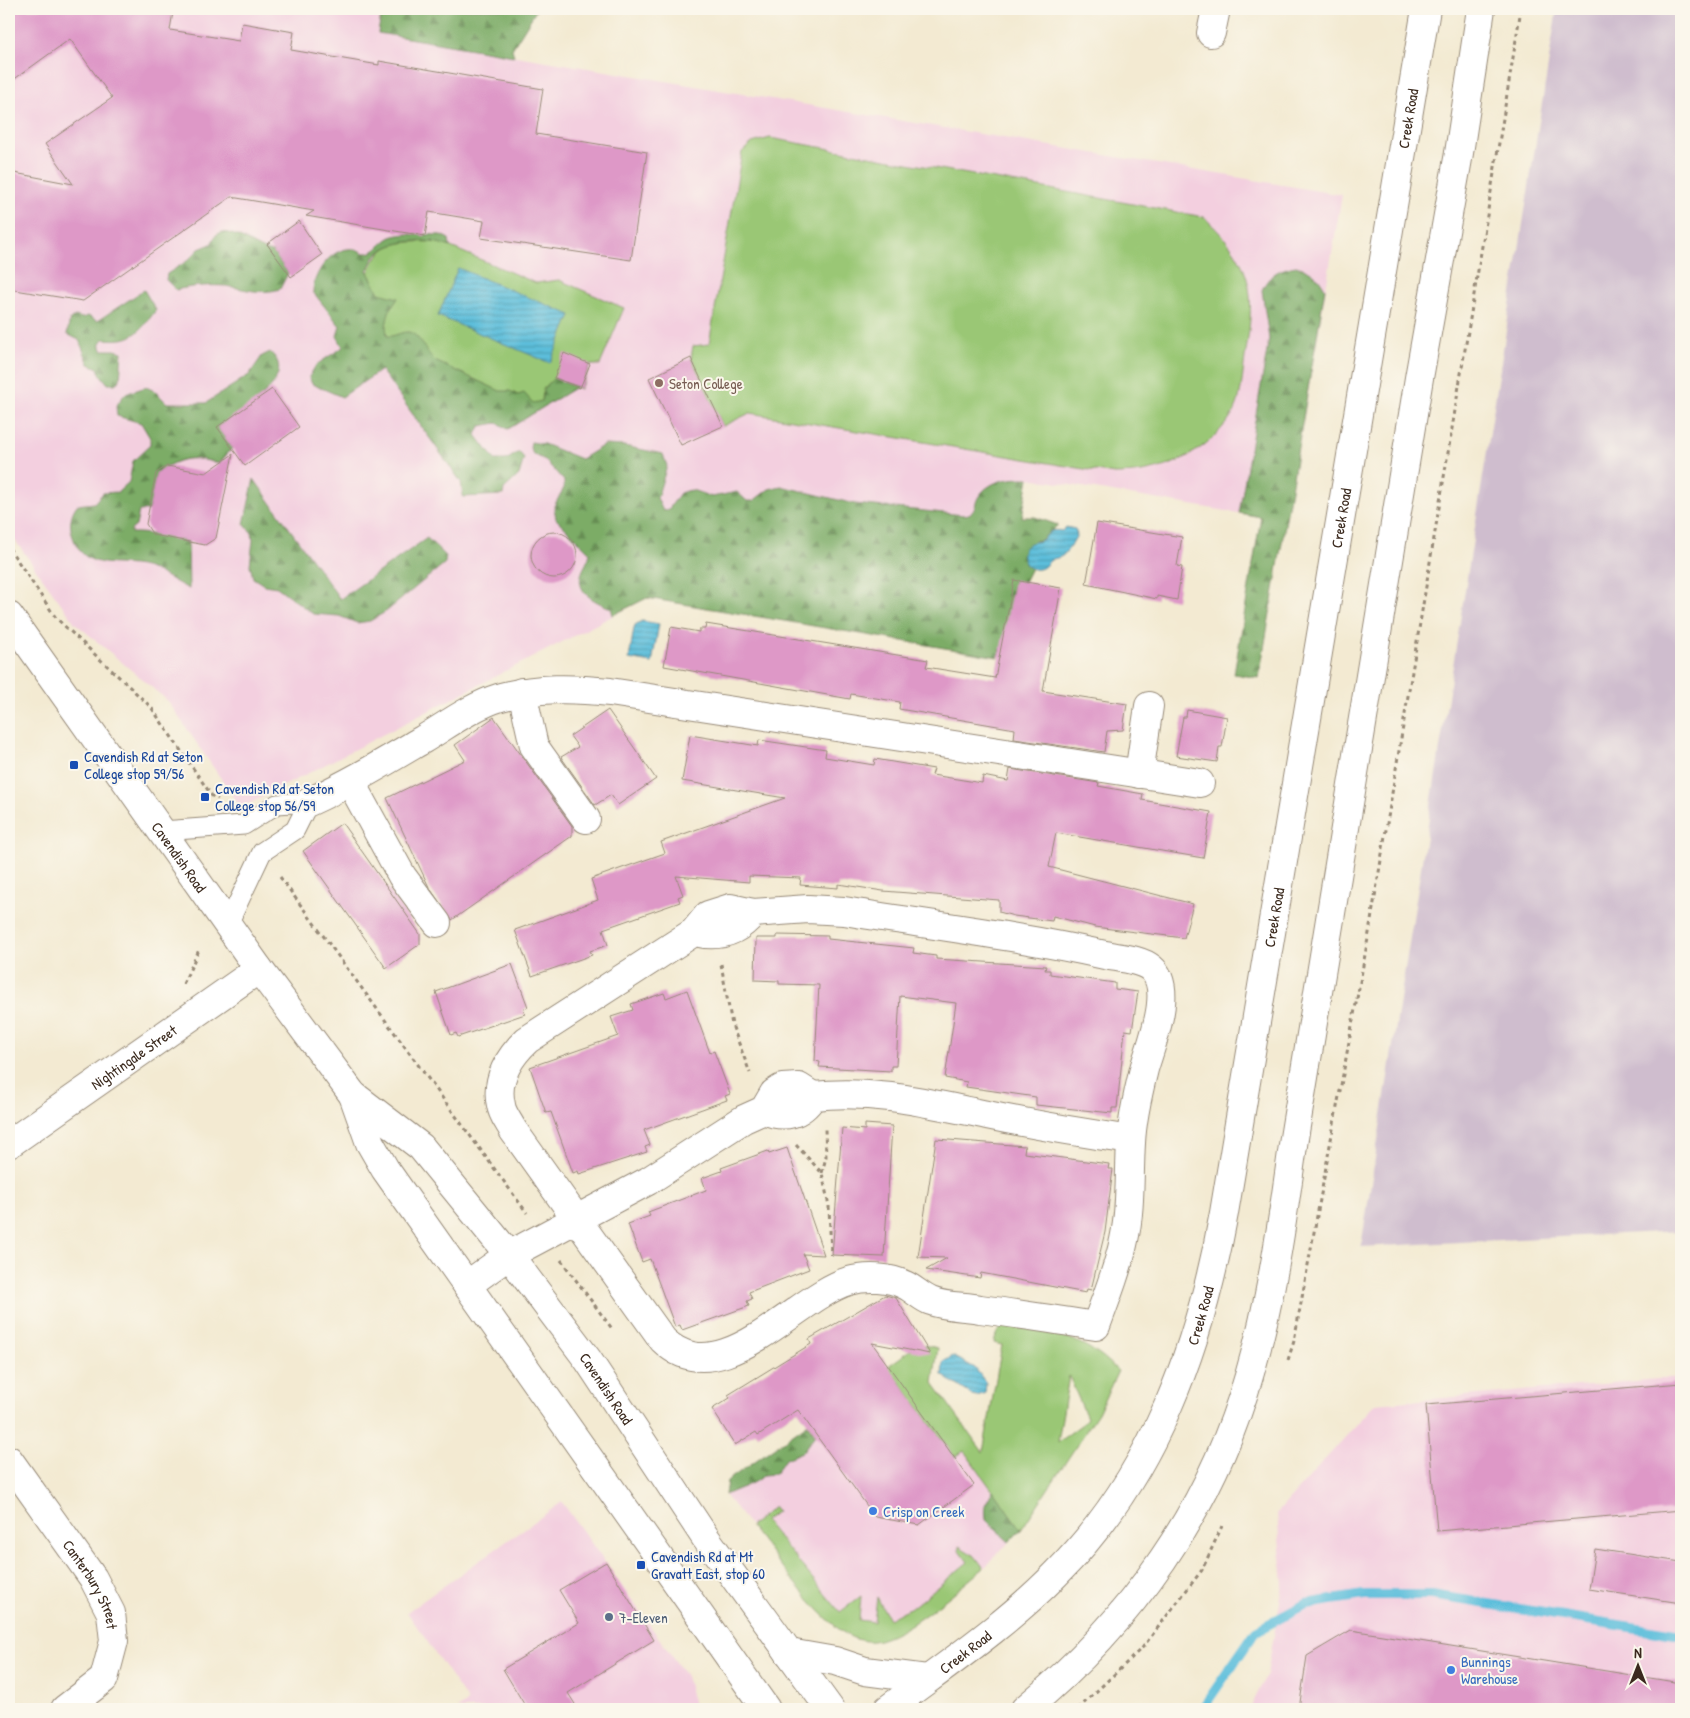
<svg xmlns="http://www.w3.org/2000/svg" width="1690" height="1718" font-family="'Patrick Hand',sans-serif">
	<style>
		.built { fill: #f3cfdf }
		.industrial { fill: #cfbdce }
		.green { fill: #9ac774; stroke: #6a7849; fill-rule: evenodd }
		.forest { fill: url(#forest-firs); stroke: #5b6b42 }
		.water { fill: url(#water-rules); stroke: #4c747c }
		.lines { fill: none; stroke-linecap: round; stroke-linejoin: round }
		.stream { stroke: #5cbedb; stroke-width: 10 }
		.building { fill: #de98c7 }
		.service-casing { stroke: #978a78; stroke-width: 21 }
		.minor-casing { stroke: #978a78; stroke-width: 30 }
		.primary-casing { stroke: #978a78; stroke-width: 30 }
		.path { stroke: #978a78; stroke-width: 3; stroke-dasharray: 4 4; stroke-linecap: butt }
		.service { stroke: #fff; stroke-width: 19 }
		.minor { stroke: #fff; stroke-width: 28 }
		.primary { stroke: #fff; stroke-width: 28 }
		.education-dot { fill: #8d6e63; stroke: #fbf7ec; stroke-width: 2 }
		.transit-dot { fill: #1a4fb4; stroke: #fbf7ec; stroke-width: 2 }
		.shop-dot { fill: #3f7fe0; stroke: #fbf7ec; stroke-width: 2 }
		.service-dot { fill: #5c6f8a; stroke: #fbf7ec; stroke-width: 2 }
		.labels { text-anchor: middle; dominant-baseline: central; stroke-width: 4; stroke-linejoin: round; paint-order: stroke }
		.street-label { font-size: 15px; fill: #3b2a1e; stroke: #fbf7ec }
		.education-label { font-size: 15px; fill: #785e54; stroke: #fbf7ec; text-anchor: start }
		.transit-label { font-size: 15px; fill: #164399; stroke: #fbf7ec; text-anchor: start }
		.shop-label { font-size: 15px; fill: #366cbe; stroke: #fbf7ec; text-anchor: start }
		.service-label { font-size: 15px; fill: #4e5e75; stroke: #fbf7ec; text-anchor: start }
	</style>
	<defs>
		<pattern id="forest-firs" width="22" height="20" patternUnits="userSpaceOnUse" patternTransform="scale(1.25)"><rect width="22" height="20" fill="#7bac66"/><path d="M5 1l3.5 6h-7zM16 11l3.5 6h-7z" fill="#668c53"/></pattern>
		<pattern id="water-rules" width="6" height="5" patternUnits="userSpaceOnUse" patternTransform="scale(1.25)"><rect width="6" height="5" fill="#5cbedb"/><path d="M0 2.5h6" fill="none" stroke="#4d9bb1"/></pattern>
	</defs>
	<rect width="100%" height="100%" fill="#fbf7ec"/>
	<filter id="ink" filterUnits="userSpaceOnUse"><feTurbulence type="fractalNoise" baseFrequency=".02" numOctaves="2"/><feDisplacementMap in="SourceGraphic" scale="10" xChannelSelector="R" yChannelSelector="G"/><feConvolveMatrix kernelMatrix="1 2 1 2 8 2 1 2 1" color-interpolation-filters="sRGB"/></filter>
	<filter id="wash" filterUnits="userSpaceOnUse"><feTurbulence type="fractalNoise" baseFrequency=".0096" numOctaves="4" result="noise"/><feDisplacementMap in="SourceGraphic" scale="20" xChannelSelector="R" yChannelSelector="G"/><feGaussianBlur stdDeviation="1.12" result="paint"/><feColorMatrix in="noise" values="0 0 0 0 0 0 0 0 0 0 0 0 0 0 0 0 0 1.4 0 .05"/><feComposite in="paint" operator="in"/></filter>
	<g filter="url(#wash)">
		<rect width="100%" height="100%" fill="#f3ead2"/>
		<g class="built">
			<polygon points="9,9 382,9 379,33 1342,195 1286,521 1029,478 998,657 647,598 241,808 168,701 75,623 9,532"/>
			<polygon points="898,1360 1021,1530 984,1568 923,1617 882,1639 861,1640 848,1635 815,1605 725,1495 727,1481"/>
			<polygon points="1681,1377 1681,1709 1250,1709 1267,1674 1283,1585 1277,1513 1375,1404"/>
			<polygon points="562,1502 686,1676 695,1709 457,1709 468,1701 407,1612"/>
		</g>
		<polygon class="industrial" points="1557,9 1681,9 1681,1231 1361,1247"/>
		<g class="green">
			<path d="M770,138L1204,217C1254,264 1256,292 1245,357C1243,372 1242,388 1238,402C1235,412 1228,421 1222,428C1193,461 1156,474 1114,474L750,413L723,426L691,358L693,346L709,344L742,152L752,143Z"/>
			<path d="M439,242L536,283L559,280L624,308L600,365H590L580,389L576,387L508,429L357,338C361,307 361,249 400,243C412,241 426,242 439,242Z"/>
			<path d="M1006,1326C1054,1331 1082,1336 1118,1371L1098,1413L1021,1530L964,1451L955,1457L896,1377L815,1435L807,1424L919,1344L938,1348L933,1383L983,1452L1002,1345L994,1343C996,1335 996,1329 1006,1326ZM1069,1376L1087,1418L1081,1425L1058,1442Z"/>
			<path d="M774,1507L777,1511L765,1521L840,1612L861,1596L859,1620L874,1622L877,1597L889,1619L915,1605L968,1562L959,1550V1546L975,1556L984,1568C959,1588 904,1638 873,1641C865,1642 854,1639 847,1635C814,1613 776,1558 750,1526Z"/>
		</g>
		<g class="forest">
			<polygon points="382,9 537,9 512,49 514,56 378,33"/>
			<path d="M222,232C244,234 255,250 273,252L288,273L280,289C260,295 246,289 226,286C210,285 191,286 176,290L166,280L167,274L187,261L199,249L211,244L216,235Z"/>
			<path d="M441,235L449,239L450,247C429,238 393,238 375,256C372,260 370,266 367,270L379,293L398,298L389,312L386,326L387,336C394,337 400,332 407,332C418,331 427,354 435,361L500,391H510L518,395L524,393L533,403L542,401L543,389L554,378L576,387L508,429L497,423L480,426L476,435L495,460H506L519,452L524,458L519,475L504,489L503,495L463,497L461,482L381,370L342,397L312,384L309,377L316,365L343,347L337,336L340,326L313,292C313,273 332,246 354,249C359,249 362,254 368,253C378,251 384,238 394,236C408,232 427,235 441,235Z"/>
			<path d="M1296,266C1311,270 1318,275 1325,289L1259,678L1234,674L1261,517L1239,513L1269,339L1262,290C1269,274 1279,269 1296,266Z"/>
			<path d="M144,290L156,310C139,333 133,342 104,339L100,343L102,350H115L122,352L120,380L115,384H108L100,374L98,368L89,364L79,340L67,334L70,320L75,316L82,318L88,316L97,321Z"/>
			<path d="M270,352C302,379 237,414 217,427L232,448L219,464C192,455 181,457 156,473L149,510L139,511L136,526L131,530V533C149,532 169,538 188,542L189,589C176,583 164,574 151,569C121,557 84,577 72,534C69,523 71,513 77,505L94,503L103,493L118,492L129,482L133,461L150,445V438L141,423L117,416L116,406L125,394L146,387L155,391L167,403H206L249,375L262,356Z"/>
			<path d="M531,442L544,444L581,459L604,445L624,446L663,454L667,466L657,498L663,511L668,510L680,493L686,491L692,490L712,497L737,492L747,501H753L769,489L781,486L855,504L964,515C978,513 973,505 979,496C991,479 1011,478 1029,478L1022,517H1035L1058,525L1041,540L1035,541L1025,564L1031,568L1024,582L1014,581L1002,648H1000L998,657L647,598L613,615L611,608C598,603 576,594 581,575C583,567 589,561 590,553L556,519L554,506L564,488V481L545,460L533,454L530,448Z"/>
			<polygon points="254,479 340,599 427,538 446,556 445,563 387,611 370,621 357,623 339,616 313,614 277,587 264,585 253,578 250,565 253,540 252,533 244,524"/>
			<path d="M807,1424L815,1435L802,1452L785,1459L775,1474L763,1475C754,1485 738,1488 725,1495L727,1481Z"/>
			<polygon points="993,1490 1021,1530 1009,1542 986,1520 985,1505"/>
		</g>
		<g class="water">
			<polygon points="458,268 571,315 550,363 438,316"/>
			<path d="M1066,527L1075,529L1077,535C1074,540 1067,553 1062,556C1059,558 1054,558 1051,560C1047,563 1045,568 1039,569C1025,572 1016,552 1029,544C1032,542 1036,542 1040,541C1050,536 1047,528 1062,531Z"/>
			<polygon points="642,621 659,624 652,663 629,659 634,628 635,625"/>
			<polygon points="953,1356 975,1368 986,1383 985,1393 977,1396 972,1395 942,1375 943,1362"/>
		</g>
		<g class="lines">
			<polyline class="stream" points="1202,1709 1256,1631 1306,1604 1364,1595 1432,1595 1681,1635"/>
		</g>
		<g id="blocks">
			<g class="building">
				<polygon points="9,9 157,9 173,12 170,30 239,41 242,23 294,32 291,50 379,65 379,61 543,89 536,134 647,152 631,260 481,238 484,221 429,212 425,236 306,216 314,211 231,197 83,301 9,289 9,172 73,184 45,144 112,98 70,39 9,83"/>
				<polygon points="299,221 322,255 291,277 267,244"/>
				<polygon points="564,353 590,364 580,388 554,378"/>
				<polygon points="691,358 723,426 681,445 649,378"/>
				<polygon points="272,389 299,427 245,466 217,427"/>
				<polygon points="233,454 216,538 205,545 153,535 146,524 156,473 167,466 206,473"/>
				<polygon points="1097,523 1182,537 1177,566 1182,567 1177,600 1157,596 1157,599 1086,584"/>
				<circle cx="554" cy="555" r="23"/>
				<polygon points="1014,580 1061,588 1043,691 1127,704 1123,730 1107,731 1104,752 1014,739 1015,729 899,709 900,702 851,694 850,699 664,666 671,627 699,632 699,629 705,629 706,624 928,660 926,667 995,678"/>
				<polygon points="608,710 656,779 618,805 611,795 595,805 561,757 578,747 570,736"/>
				<polygon points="1187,710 1227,717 1222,747 1219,747 1217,762 1176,756 1183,717 1186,717"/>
				<polygon points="494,717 572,826 572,836 452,920 429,887 387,798 465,760 455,745"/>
				<polygon points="690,735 758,746 759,740 826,750 825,757 874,765 875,759 934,769 932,775 982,783 983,776 1008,781 1010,769 1099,783 1098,786 1143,794 1142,800 1211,812 1203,858 1056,833 1049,867 1193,904 1184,938 1095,927 1053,916 1052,921 1014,916 999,912 999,900 883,891 838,884 838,888 800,885 801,878 749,876 749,882 676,876 683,895 678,897 680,902 603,929 608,945 590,951 592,955 532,976 515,930 598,900 591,879 665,853 661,842 785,798 682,781"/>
				<polygon points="342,823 420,934 420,944 386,968 303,851"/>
				<polygon points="777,935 828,936 828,939 914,948 913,953 936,956 936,959 1046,966 1045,970 1050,970 1050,974 1115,983 1115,989 1138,992 1132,1031 1125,1030 1117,1108 1112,1108 1112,1113 1036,1105 1036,1097 966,1087 967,1082 945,1078 956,1003 900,996 896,1066 891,1066 891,1071 819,1067 820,1062 815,1061 819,985 779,984 779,981 755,980 756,938 777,938"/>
				<polygon points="512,964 528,1007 523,1010 525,1014 458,1037 456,1033 451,1035 436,992"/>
				<polygon points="687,990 710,1053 714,1051 730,1094 725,1096 727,1100 644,1130 650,1145 645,1147 647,1152 579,1174 578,1171 573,1173 551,1112 546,1113 530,1067 618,1036 611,1017 633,1010 631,1004 664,993 666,998"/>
				<polygon points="865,1124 892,1126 884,1257 832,1255 842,1128 865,1130"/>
				<polygon points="936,1139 1025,1146 1024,1153 1109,1164 1108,1169 1113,1169 1105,1232 1091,1290 1087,1289 1086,1293 981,1273 980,1278 926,1270 947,1258 918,1257"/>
				<polygon points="787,1148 824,1255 803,1254 809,1269 749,1292 752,1299 747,1301 749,1306 682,1330 680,1325 675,1327 650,1259 642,1262 628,1224 650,1216 648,1212 706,1190 702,1178 722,1171 721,1168 768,1151 769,1154"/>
				<polygon points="885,1295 896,1298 930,1354 872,1343 974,1485 919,1525 875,1517 798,1410 758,1435 756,1432 735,1445 712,1409 730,1398 728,1395 811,1344 809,1339"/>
				<polygon points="1681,1383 1681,1510 1437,1531 1426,1405"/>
				<polygon points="1595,1549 1681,1562 1681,1603 1589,1589"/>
				<polygon points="606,1562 654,1640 568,1693 578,1709 527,1709 503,1669 579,1623 559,1590"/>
				<polygon points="1351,1630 1681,1683 1681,1709 1299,1709 1307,1656"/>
			</g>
		</g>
	</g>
	<g filter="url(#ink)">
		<use href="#blocks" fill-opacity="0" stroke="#978a78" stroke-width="1"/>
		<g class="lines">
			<defs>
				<polyline id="service" points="162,831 244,825 277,804 309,802 295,830 262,852 228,924"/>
				<g id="minor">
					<polyline points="1211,33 1216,9"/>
					<polyline points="522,692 534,746 586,819"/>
					<polyline points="1139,774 1149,706"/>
					<polyline points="351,783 402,876 437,923"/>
					<path d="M309,802C350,783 383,763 422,740C447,725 472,706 501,697C538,687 573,688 610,692L1200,783"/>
					<path d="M694,932L527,1040C509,1057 495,1080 501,1105C502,1114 509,1122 513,1130L663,1340C720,1396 795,1297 849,1281C866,1276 890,1277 905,1285C914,1289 922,1298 931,1301C945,1307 964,1306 980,1309C1018,1314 1057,1320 1096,1326C1106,1298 1118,1270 1124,1240C1131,1208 1129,1176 1131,1143C1132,1118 1138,1093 1144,1069C1151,1044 1175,988 1151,968C1140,959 1119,958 1105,955C1019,936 931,925 844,911L808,909L753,913L730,908L708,915L694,932C718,938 737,933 753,913"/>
					<path d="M813,1096C874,1089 928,1103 987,1115C1035,1125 1083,1133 1131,1140"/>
					<path id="s1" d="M9,1144L259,969"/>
					<path d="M467,1285L509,1255L648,1181L744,1119L764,1110L774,1093L782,1088L799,1087L813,1096C801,1115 784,1119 764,1110"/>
					<path id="s2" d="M9,1460L93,1578L111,1613L114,1641L104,1679L65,1709"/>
				</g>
				<g id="primary">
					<path id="s3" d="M9,616L259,969L353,1095L421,1147L509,1255L588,1360L705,1537L830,1709"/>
					<polyline points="353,1095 370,1143 385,1169 766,1709"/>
					<polyline points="789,1653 835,1661 865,1671 927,1679"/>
					<path id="s4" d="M888,1709C945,1666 1006,1625 1056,1574C1154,1476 1200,1346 1224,1213L1426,9"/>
					<path d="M1025,1709C1131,1622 1211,1509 1249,1376C1272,1298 1283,1218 1294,1138L1419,378L1459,153L1481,9"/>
				</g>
			</defs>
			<use href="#service" class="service-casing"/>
			<use href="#minor" class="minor-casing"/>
			<use href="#primary" class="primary-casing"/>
			<g class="path">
				<polyline points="9,548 56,618 151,707 212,796 218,799"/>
				<polyline points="280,877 527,1213"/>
				<polyline points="721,964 732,1025 750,1073"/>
				<polyline points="183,984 199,950"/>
				<polyline points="796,1145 822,1173 829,1206 831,1255"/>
				<polyline points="822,1173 826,1157 825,1129"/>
				<polyline points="561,1260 613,1330"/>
				<polyline points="1288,1360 1294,1341 1369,933 1521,9"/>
				<polyline points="1078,1709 1143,1647 1202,1570 1222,1526"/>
			</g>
			<use href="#service" class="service"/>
			<use href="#minor" class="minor"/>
			<use href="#primary" class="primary"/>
		</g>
	</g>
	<circle class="education-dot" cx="659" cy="383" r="5"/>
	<g class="transit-dot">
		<rect x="69" y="760" width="10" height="10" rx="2.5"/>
		<rect x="200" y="792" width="10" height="10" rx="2.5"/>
		<rect x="636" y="1560" width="10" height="10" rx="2.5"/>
	</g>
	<g class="shop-dot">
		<circle cx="873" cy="1511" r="5"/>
		<circle cx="1451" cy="1670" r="5"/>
	</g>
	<circle class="service-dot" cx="609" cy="1617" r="5"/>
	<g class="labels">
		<g class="street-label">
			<text stroke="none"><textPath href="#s4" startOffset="1730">Creek Road</textPath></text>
			<text stroke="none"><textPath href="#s4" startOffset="1325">Creek Road</textPath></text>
			<text stroke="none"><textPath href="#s3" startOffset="295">Cavendish Road</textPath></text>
			<text stroke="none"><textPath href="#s4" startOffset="920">Creek Road</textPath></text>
			<text stroke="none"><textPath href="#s1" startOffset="152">Nightingale Street</textPath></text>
			<text stroke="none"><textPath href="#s4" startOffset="515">Creek Road</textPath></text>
			<text stroke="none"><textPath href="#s3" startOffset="980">Cavendish Road</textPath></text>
			<text stroke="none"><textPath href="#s2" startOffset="150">Canterbury Street</textPath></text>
			<text stroke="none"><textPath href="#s4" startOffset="96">Creek Road</textPath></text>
		</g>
		<g class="education-label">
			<text x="669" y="383">Seton College</text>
		</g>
		<g class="transit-label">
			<text x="84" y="756">Cavendish Rd at Seton<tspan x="84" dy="17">College stop 59/56</tspan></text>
			<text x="215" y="788">Cavendish Rd at Seton<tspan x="215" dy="17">College stop 56/59</tspan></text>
			<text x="651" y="1556">Cavendish Rd at Mt<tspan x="651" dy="17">Gravatt East, stop 60</tspan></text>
		</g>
		<g class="shop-label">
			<text x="883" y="1511">Crisp on Creek</text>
			<text x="1461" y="1661">Bunnings<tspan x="1461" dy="17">Warehouse</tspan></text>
		</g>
		<g class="service-label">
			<text x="619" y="1617">7-Eleven</text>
		</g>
	</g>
	<rect width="1690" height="1718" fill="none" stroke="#fbf7ec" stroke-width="30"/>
	<g transform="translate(1638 1666)" stroke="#fbf7ec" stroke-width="4" paint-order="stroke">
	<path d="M0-4L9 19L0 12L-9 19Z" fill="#3b2a1e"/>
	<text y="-8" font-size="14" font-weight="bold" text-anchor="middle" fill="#3b2a1e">N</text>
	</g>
</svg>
